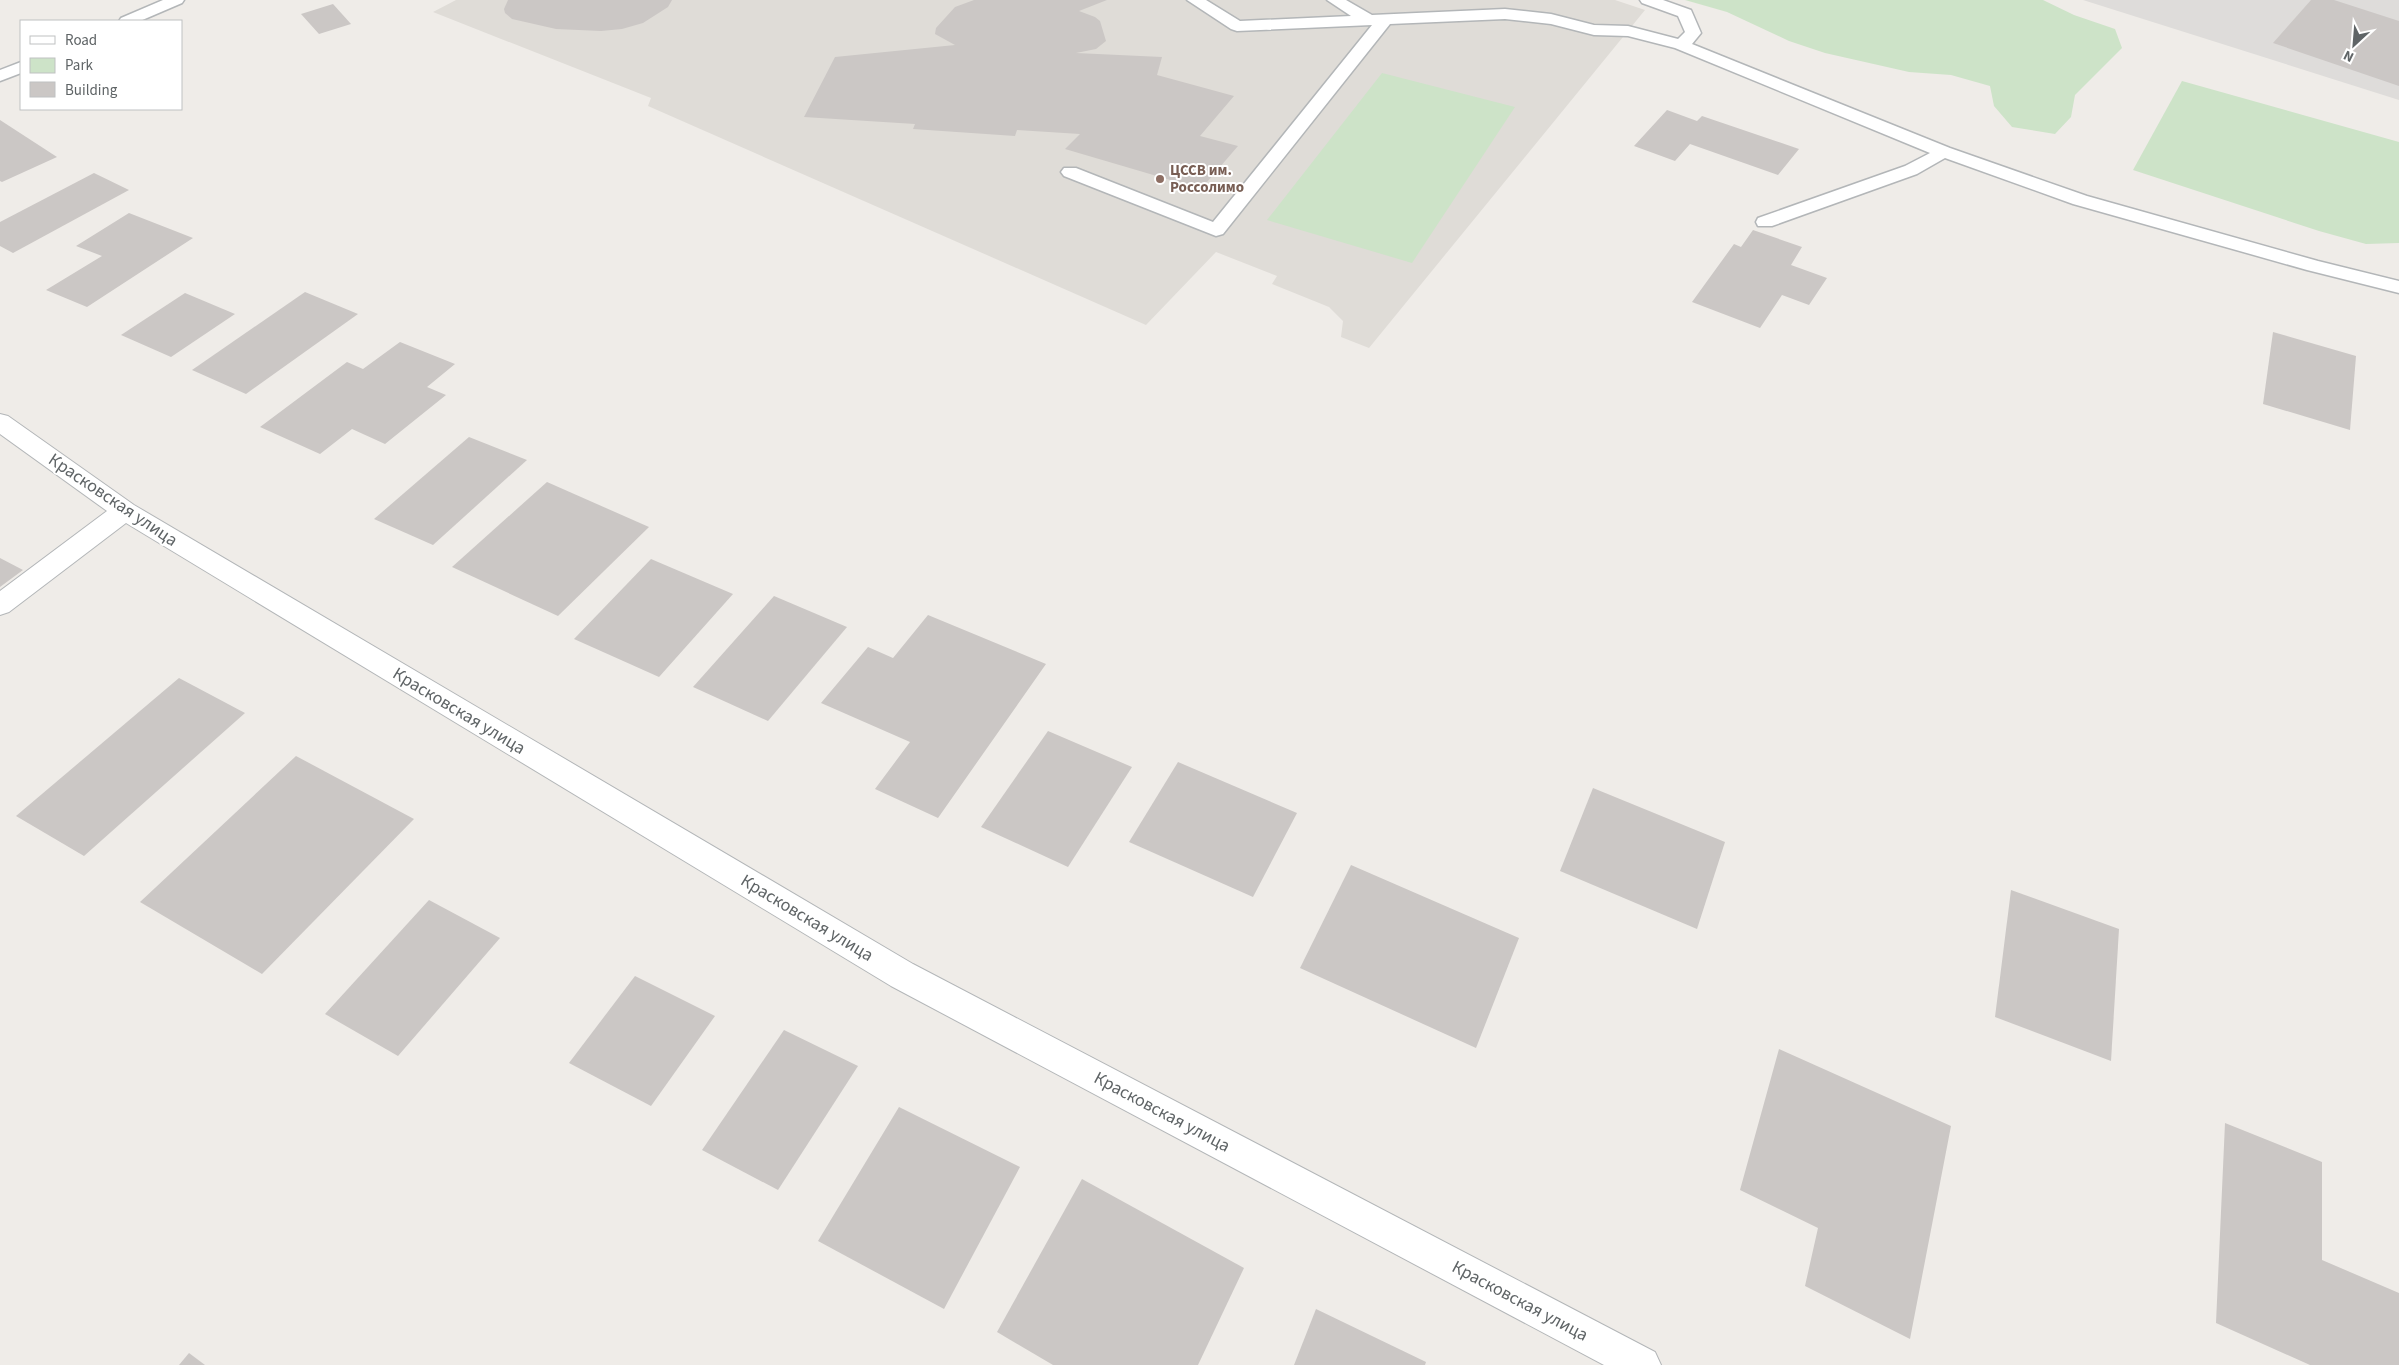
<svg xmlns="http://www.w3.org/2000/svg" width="2399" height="1365" font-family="'Source Sans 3',sans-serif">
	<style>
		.industrial { fill: #dedcda }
		.education { fill: #dfdcd7 }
		.green { fill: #cde3c8 }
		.building { fill: #cbc7c5 }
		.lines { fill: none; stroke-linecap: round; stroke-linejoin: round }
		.lane-casing { stroke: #b3b6b8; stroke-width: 3 }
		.street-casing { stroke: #b3b6b8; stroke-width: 2 }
		.lane { fill: #fff; fill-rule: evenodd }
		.street { fill: #fff; fill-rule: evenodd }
		.education-dot { fill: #8d6e63; stroke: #fff; stroke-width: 2 }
		.labels { text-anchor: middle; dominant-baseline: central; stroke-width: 4; stroke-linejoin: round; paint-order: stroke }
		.far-education-label { font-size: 15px; font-weight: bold; fill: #785e54; stroke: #fff; text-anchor: start }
		.street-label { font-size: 18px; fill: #5f6466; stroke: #fff }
	</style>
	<rect width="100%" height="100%" fill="#efece8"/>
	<polygon class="industrial" points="2083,0 2399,0 2399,100"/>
	<polygon class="education" points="456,0 1615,0 1645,10 1369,348 1341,337 1343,321 1329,307 1272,284 1277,276 1216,252 1146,325 648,106 651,98 433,12"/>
	<g class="green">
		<polygon points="1685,0 2043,0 2074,15 2115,29 2122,48 2075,95 2071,117 2055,134 2012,127 1994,106 1990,86 1951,75 1909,72 1825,53 1789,41 1727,12"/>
		<polygon points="1382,73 1515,107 1412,263 1267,220"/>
		<polygon points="2182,81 2399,142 2399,243 2366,244 2319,231 2133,170"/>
	</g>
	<g class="building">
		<polygon points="508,0 672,0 668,7 643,23 622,29 601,31 556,29 512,19 505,13 504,9"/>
		<polygon points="974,0 1107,0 1079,11 1095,17 1100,21 1106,41 1096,49 1076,53 1162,57 1157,75 1234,96 1200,136 1238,146 1201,189 1065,149 1080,134 1017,130 1015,136 913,129 915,124 804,117 835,57 955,45 935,34 936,28 955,7"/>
		<polygon points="2311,0 2334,0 2399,21 2399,86 2273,43"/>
		<polygon points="333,4 351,24 319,34 301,14"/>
		<polygon points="1667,110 1697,121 1702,116 1799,149 1778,175 1690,144 1675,161 1634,146"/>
		<polygon points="0,120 57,157 2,182 0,181"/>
		<polygon points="94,173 129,190 13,253 0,246 0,222"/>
		<polygon points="129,213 193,238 87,307 46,290 102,256 76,246"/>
		<polygon points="1753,230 1802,247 1791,265 1827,278 1809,305 1782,295 1760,328 1692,302 1734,244 1741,247"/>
		<polygon points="305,292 358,314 246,394 192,370"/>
		<polygon points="185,293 235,314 171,357 121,335"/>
		<polygon points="2273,332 2356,356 2350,430 2263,404"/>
		<polygon points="400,342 455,364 427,387 446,395 385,444 352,429 320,454 260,427 347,362 363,369"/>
		<polygon points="469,437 527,460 433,545 374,519"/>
		<polygon points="547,482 649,527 558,616 452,567"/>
		<polygon points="0,558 23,570 0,587"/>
		<polygon points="651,559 733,594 659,677 574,639"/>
		<polygon points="774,596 847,627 768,721 693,687"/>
		<polygon points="928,615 1046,664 938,818 875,789 910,742 821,703 868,647 893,658"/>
		<polygon points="179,678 245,713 84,856 16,816"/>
		<polygon points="1048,731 1132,767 1068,867 981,827"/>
		<polygon points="296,756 414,819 262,974 140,902"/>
		<polygon points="1178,762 1297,813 1253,897 1129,842"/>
		<polygon points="1593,788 1725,842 1697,929 1560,871"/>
		<polygon points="1351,865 1519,938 1476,1048 1300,968"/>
		<polygon points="2011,890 2119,929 2111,1061 1995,1017"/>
		<polygon points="429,900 500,938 398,1056 325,1014"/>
		<polygon points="635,976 715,1016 651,1106 569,1063"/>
		<polygon points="784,1030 858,1066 778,1190 702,1150"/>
		<polygon points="1779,1049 1951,1126 1910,1339 1805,1286 1818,1228 1740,1190"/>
		<polygon points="899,1107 1020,1167 944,1309 818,1241"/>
		<polygon points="2225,1123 2322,1162 2322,1260 2399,1293 2399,1365 2310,1365 2216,1323"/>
		<polygon points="1082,1179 1244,1268 1198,1365 1053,1365 997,1332"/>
		<polygon points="1316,1309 1426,1362 1425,1365 1294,1365"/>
		<polygon points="189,1353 205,1365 179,1365"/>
	</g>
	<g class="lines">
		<defs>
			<g id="lane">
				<polygon points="163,0 184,0 182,3 140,21 119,21 121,18"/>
				<polygon points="1187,0 1206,0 1240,21 1351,16 1327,0 1346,0 1372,15 1505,9 1551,14 1594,25 1628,26 1678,39 1685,32 1678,16 1642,3 1640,0 1663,0 1691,10 1701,33 1692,44 1950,148 2087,196 2318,261 2399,281 2399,293 2307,270 2073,204 1945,158 1917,174 1772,226 1758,226 1756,222 1758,218 1905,166 1930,153 1675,48 1628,36 1594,35 1551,24 1505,19 1390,24 1223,234 1216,236 1064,176 1061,172 1064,168 1076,168 1213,222 1372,25 1237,31 1231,29"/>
				<polygon points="21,62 21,73 0,81 0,70"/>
			</g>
			<polygon id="street" points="0,414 8,416 134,505 913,964 1655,1352 1661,1365 1604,1365 891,986 126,523 9,612 0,615 0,591 107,511 0,434"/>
		</defs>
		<use href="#lane" class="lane-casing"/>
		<use href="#street" class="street-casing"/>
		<use href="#lane" class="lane"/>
		<use href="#street" class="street"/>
	</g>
	<circle class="education-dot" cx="1160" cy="179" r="5"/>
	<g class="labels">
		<g class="far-education-label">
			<text x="1170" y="170">ЦССВ им.<tspan x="1170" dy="17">Россолимо</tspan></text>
		</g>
		<g class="street-label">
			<text transform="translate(113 500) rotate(34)">Красковская улица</text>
			<text transform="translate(459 711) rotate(31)">Красковская улица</text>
			<text transform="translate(807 918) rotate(31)">Красковская улица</text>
			<text transform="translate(1162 1112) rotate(28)">Красковская улица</text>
			<text transform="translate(1520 1301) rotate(28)">Красковская улица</text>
		</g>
	</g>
	<rect x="20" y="20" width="162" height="90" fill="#ffffff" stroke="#bfc1c2"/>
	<rect x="30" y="36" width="25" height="8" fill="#ffffff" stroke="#bfc1c2"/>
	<text x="65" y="45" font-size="15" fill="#5f6466">Road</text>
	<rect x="30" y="58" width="25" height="15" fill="#cde3c8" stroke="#bfc1c2"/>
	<text x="65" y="70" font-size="15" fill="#5f6466">Park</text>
	<rect x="30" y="82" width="25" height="15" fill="#cbc7c5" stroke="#bfc1c2"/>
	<text x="65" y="95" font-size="15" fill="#5f6466">Building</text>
	<g transform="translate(2354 45) rotate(206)" stroke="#ffffff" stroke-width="4" paint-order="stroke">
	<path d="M0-4L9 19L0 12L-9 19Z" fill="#5f6466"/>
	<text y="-8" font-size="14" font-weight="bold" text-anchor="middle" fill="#5f6466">N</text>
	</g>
</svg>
